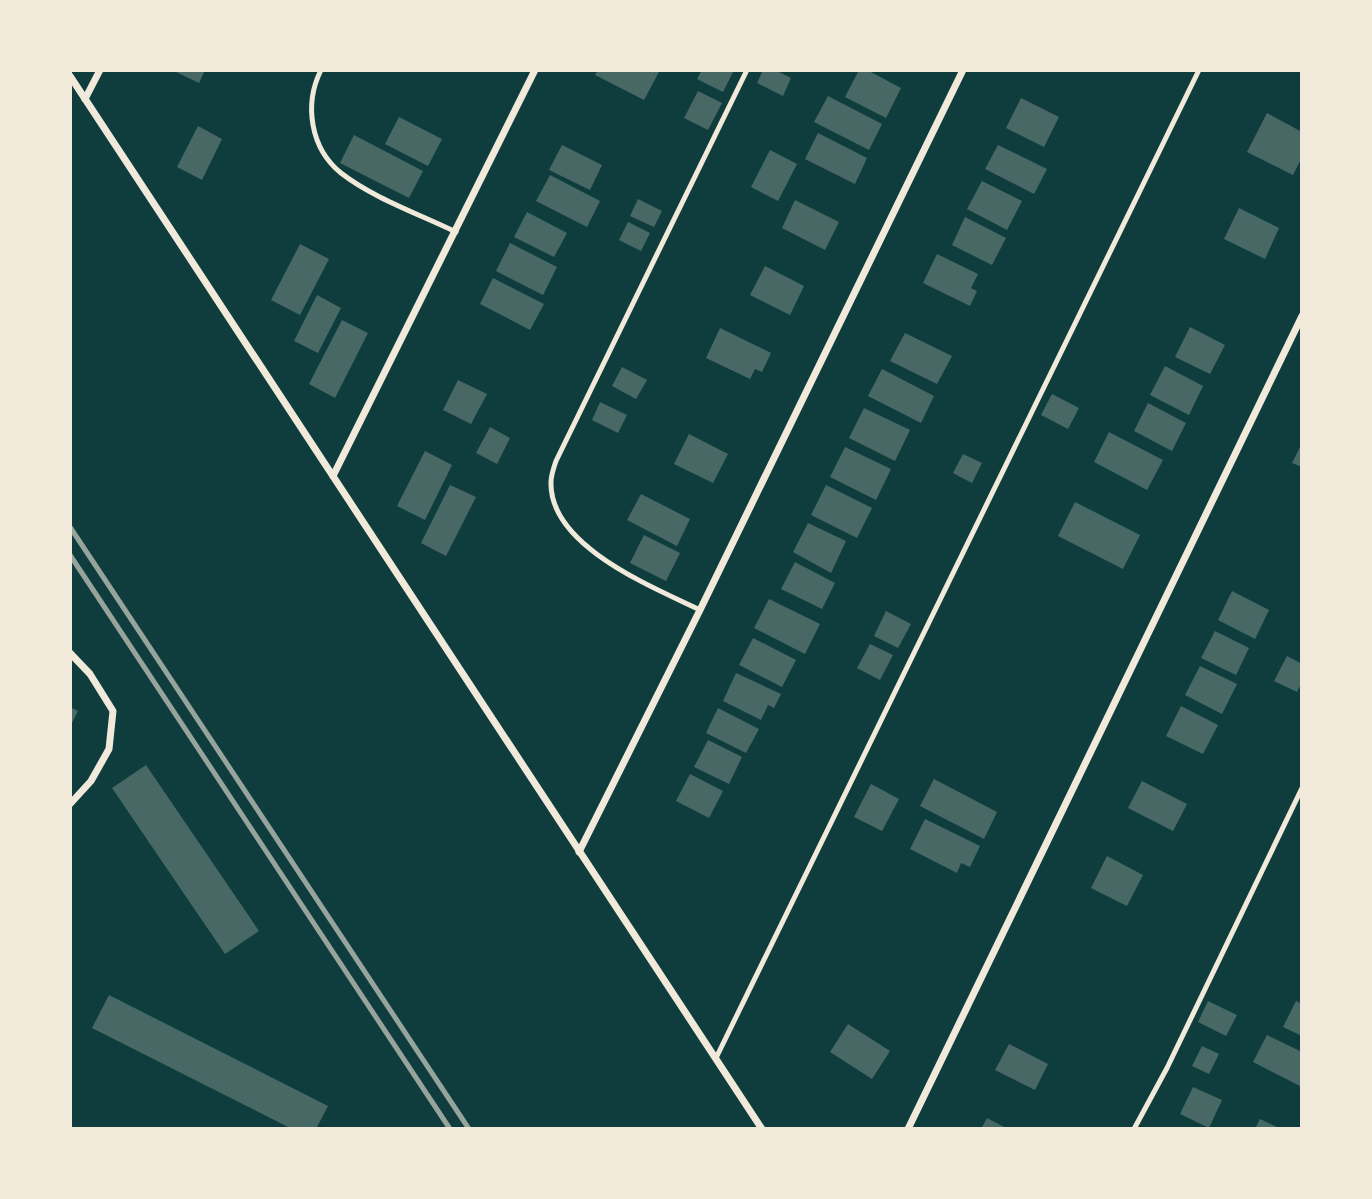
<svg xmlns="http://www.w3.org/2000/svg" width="1372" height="1199" font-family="'Space Grotesk',sans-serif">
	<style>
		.building { fill: #486865 }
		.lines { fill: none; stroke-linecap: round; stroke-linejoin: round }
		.service { stroke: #f1e9da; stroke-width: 5 }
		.minor { stroke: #f1e9da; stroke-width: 7 }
		.rail { stroke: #97a49c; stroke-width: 5 }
	</style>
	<rect width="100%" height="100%" fill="#0f3d3e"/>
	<g class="building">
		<polygon points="172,70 205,70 199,83"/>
		<polygon points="598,70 660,70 644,100 595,75"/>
		<polygon points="702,70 729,70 733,72 723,92 697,79"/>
		<polygon points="763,70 775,70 791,78 783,96 757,83"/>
		<polygon points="859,70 867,70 901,88 886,118 845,97"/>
		<polygon points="698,91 722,103 708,130 684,118"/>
		<polygon points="828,96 882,124 869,150 814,122"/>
		<polygon points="1021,98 1059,117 1044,147 1006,128"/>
		<polygon points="1267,113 1302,132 1302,157 1293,175 1247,152"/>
		<polygon points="399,117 442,139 428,166 385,144"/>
		<polygon points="198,126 222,139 202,180 177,167"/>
		<polygon points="818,133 867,158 855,184 805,159"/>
		<polygon points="354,135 423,171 409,198 340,163"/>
		<polygon points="562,145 602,165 590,190 549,170"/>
		<polygon points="998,145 1047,169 1034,194 985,169"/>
		<polygon points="770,150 797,164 778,201 751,187"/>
		<polygon points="550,175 600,201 587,227 536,201"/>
		<polygon points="982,181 1022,201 1007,230 967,209"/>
		<polygon points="638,199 662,211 654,227 630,216"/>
		<polygon points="795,200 839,222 825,250 782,228"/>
		<polygon points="1239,208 1279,228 1265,259 1224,239"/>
		<polygon points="527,212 567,233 554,257 514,237"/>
		<polygon points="965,217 1006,238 992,265 952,245"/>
		<polygon points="628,222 650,233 641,251 619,240"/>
		<polygon points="510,243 557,267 543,295 496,271"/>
		<polygon points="300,244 329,259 300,315 271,300"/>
		<polygon points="937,254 978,274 971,288 977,291 970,306 923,283"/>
		<polygon points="765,266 804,286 790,315 750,295"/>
		<polygon points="493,278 544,304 530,330 480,304"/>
		<polygon points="317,295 341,308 318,353 294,341"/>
		<polygon points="342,320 368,333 335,398 309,384"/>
		<polygon points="1190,327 1225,345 1210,374 1175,357"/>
		<polygon points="720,328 771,353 762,372 755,369 750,379 706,358"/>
		<polygon points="905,333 952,356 937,384 890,361"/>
		<polygon points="1165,366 1203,386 1189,415 1150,395"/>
		<polygon points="622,367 647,380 636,399 612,386"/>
		<polygon points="882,369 934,396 921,423 868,396"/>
		<polygon points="458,380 487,394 471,424 443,410"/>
		<polygon points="1052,394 1079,408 1068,429 1041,415"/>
		<polygon points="600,402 627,415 618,433 592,420"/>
		<polygon points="1148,403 1186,423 1172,451 1134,431"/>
		<polygon points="864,408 910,430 895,461 849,438"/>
		<polygon points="490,427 510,438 497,464 476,453"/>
		<polygon points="1109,432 1163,460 1147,490 1094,462"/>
		<polygon points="689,434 728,454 713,483 674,464"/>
		<polygon points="1302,443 1302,467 1292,463"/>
		<polygon points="845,447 891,469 876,500 830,477"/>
		<polygon points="425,451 452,465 425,520 397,506"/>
		<polygon points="963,454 982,463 972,483 953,473"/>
		<polygon points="450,485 476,497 446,556 421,543"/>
		<polygon points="826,485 872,508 857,538 811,515"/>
		<polygon points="641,494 690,519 677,546 627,520"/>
		<polygon points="1075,502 1140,535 1123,569 1058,536"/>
		<polygon points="808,523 846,541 831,573 793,552"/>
		<polygon points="644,535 680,553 666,581 630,563"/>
		<polygon points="795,562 835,583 822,609 781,589"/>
		<polygon points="1232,591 1269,610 1255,639 1218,620"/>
		<polygon points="769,599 820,624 805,654 754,628"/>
		<polygon points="886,611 911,624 898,648 874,636"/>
		<polygon points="1215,631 1249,648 1236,675 1201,658"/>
		<polygon points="753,638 796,660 782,687 739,665"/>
		<polygon points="870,644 893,655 880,680 857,668"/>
		<polygon points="1287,656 1302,664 1302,682 1297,692 1274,681"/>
		<polygon points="1200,666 1237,684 1222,714 1185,695"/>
		<polygon points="736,673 781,694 774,708 768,705 761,720 723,701"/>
		<polygon points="1181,706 1218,725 1203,754 1166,736"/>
		<polygon points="70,707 78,711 70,727"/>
		<polygon points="718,708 759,729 746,753 706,733"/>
		<polygon points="708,740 742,757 729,784 694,767"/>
		<polygon points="146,765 259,931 225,954 112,788"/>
		<polygon points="690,774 723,791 709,818 676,801"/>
		<polygon points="934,779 997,812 984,839 920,806"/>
		<polygon points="1142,781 1187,804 1173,831 1128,808"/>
		<polygon points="871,784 899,799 882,831 854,817"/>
		<polygon points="925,819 980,846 970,867 961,863 957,873 910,849"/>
		<polygon points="1107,856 1143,875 1127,906 1091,888"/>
		<polygon points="109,995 328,1106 316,1129 292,1129 92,1028"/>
		<polygon points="1208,1001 1237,1015 1226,1036 1198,1022"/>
		<polygon points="1296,1001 1302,1004 1302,1036 1283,1027"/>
		<polygon points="848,1024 890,1051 872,1079 830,1052"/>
		<polygon points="1267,1035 1302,1052 1302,1087 1253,1062"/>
		<polygon points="1009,1044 1048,1064 1035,1090 995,1070"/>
		<polygon points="1202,1046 1219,1054 1209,1074 1192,1066"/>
		<polygon points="1193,1087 1222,1100 1209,1128 1180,1114"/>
		<polygon points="987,1118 1008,1129 981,1129"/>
		<polygon points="1260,1119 1281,1129 1255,1129"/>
	</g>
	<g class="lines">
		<g class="service">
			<path d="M321,70C304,104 310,148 341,173C373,198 419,214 456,232"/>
			<path d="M700,610C653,587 549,546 551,482C551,475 554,467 556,461L747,70"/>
			<polyline points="716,1058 1199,70"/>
			<polyline points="1134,1129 1167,1068 1302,788"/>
		</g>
		<g class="minor">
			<polyline points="70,76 762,1129"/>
			<polyline points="85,99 100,70"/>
			<polyline points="333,476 535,70"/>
			<polyline points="70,653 90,674 113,711 109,749 91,781 70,804"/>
			<polyline points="579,852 700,610 963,70"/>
			<polyline points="908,1129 1302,316"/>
		</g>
		<g class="rail">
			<polyline points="70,527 469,1129"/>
			<polyline points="70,555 450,1129"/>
		</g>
	</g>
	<rect width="1372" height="1199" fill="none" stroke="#f1e9da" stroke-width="144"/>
</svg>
